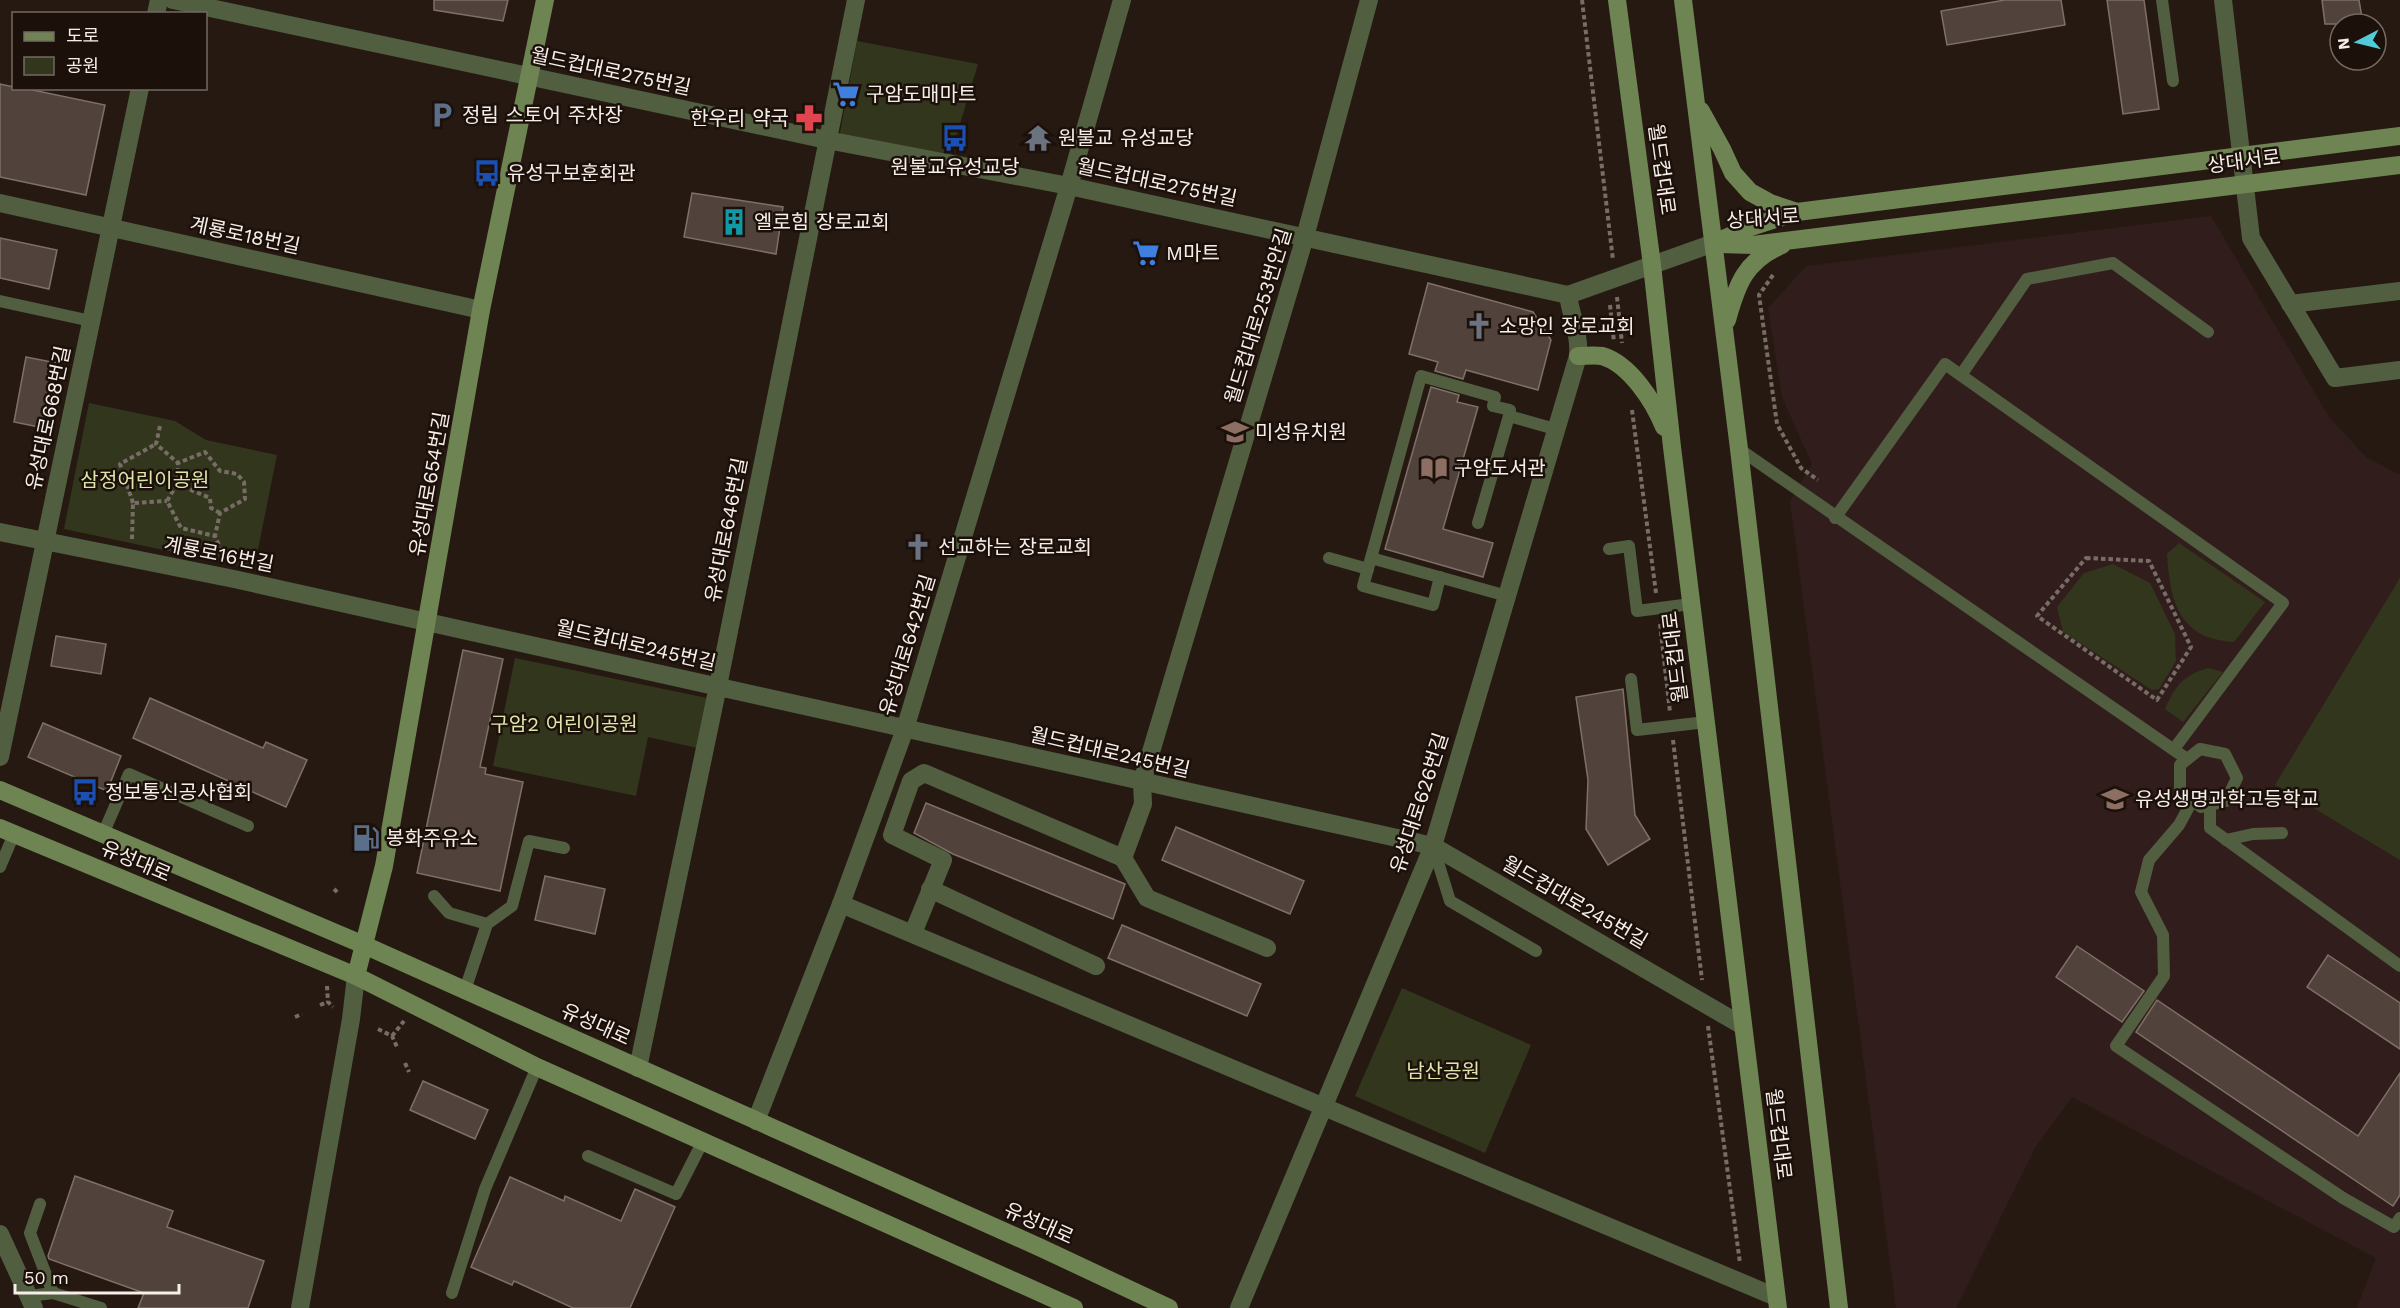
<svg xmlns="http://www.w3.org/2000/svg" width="2400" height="1308" font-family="'Work Sans','Noto Sans KR',sans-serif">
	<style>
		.education { fill: #311e1c }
		.green { fill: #32361c }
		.building { fill: #51433b; stroke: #7f7067; stroke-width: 1.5 }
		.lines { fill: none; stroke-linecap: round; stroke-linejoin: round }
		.path { stroke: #776c66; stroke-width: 4; stroke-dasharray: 4.5 3; stroke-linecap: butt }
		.lane { stroke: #515f40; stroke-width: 12 }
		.street { stroke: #515f40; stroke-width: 18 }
		.secondary { stroke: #6e8453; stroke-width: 18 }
		.labels { text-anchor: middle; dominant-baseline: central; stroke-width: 5; stroke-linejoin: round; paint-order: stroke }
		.street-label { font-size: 20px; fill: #f7eee9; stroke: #1c100a }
		.poi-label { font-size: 20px; fill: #f7eee9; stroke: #1c100a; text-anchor: start }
		.park-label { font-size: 20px; fill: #dce6a8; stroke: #1c100a }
	</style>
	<rect width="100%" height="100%" fill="#261912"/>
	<polygon class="education" points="2211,216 2329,417 2366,457 2400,475 2400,1308 2357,1308 2376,1258 2072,1097 2035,1148 1956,1308 1896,1308 1790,501 1812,464 1782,397 1768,308 1806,266"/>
	<g class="green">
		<polygon points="857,41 978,64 951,154 839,138"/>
		<polygon points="89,403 175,421 206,440 277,455 254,569 64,529"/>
		<path d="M2179,543L2265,602L2234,642C2179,639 2170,602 2167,554Z"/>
		<polygon points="2113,564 2150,583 2175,634 2176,661 2159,689 2152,690 2063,632 2057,607 2084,573"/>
		<polygon points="2400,578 2400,860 2275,785"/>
		<polygon points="515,658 707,698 697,748 648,737 636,796 493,766"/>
		<path d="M2208,668L2223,672L2183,722L2165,709C2176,684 2183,676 2208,668Z"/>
		<polygon points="1402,988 1531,1045 1485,1153 1355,1096"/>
	</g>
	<g class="building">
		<polygon points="434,0 508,0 503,21 434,10"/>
		<polygon points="2005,0 2061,0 2065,25 1947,45 1941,11"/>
		<polygon points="2107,0 2144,0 2159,109 2123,114"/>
		<polygon points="2322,0 2359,0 2363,24 2325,24"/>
		<polygon points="0,84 14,87 14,88 23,88 105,105 86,195 0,177"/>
		<polygon points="692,193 783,207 776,254 684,237"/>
		<polygon points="0,238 57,250 49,289 0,278"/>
		<polygon points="1428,283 1533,312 1551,340 1538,390 1466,370 1463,379 1435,371 1438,362 1409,354"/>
		<polygon points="26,357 57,363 44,428 14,422"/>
		<polygon points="1431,387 1459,395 1457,402 1478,407 1443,529 1493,543 1483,577 1385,549"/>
		<polygon points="56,636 106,644 101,674 51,666"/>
		<polygon points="463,650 503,659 480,767 486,768 485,774 523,782 500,891 417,873"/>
		<polygon points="1623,689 1635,815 1650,839 1608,865 1586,829 1588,780 1576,697"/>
		<polygon points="150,698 263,748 266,742 307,760 286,807 133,738"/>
		<polygon points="43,723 121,756 107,791 28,757"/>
		<polygon points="926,803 1125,884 1113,919 953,854 914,833"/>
		<polygon points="1176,827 1304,881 1290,914 1162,860"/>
		<polygon points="545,876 605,889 595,934 535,920"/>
		<polygon points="1122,925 1261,984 1247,1016 1108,958"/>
		<polygon points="2077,946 2144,991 2122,1022 2056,977"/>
		<polygon points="2328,955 2400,1003 2400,1049 2307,987"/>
		<polygon points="2157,1000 2358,1136 2400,1073 2400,1195 2393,1206 2136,1032"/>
		<polygon points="423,1081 488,1110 475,1139 410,1110"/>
		<polygon points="75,1176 173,1211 167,1227 264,1261 248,1308 138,1308 144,1293 49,1259 48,1256"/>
		<polygon points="510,1177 564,1201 565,1196 621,1221 635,1189 675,1207 630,1308 573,1308 514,1281 512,1285 471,1267"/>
	</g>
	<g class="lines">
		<g class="path">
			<polyline points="1582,0 1613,260"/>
			<polyline points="1773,275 1759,295 1777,424 1801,468 1818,480"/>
			<polyline points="1617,297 1622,343"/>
			<polyline points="1610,305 1614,342"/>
			<polyline points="1632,410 1656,593"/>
			<polyline points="160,426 156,444 178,463"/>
			<polyline points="177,484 167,501 181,528 215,536"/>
			<polyline points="133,503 120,464 156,444"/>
			<polyline points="220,513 211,508 210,498 177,484 178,463 205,452 220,471 237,474 244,482 245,499 220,513 215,536 224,557"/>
			<polyline points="132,539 133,503 167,501"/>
			<polygon points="2086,558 2149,561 2191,647 2157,700 2037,616"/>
			<polyline points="1660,624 1670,712"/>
			<polyline points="1673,740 1702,980"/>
			<polyline points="334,889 339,894"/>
			<polyline points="327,986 328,1002 333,1007"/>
			<polyline points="320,1005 328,1002"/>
			<polyline points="295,1017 302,1014"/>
			<polyline points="1708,1026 1740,1263"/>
			<polyline points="378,1029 392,1036 398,1049"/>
			<polyline points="392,1036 404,1021"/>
			<polyline points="405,1063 409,1072"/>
		</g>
		<g class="lane">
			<polyline points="2162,0 2173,81"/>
			<polyline points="0,301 91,321"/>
			<polyline points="1961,375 2027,279 2113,263 2208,332"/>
			<polyline points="1739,449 2187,759"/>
			<polyline points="1835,518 1945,364 2283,603 2174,749"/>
			<polyline points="1478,523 1509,416"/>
			<polyline points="1609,549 1629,546 1637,611 1691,604"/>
			<polyline points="1329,558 1368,569"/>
			<polyline points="1371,558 1363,586 1433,605 1440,577"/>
			<polyline points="1507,596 1371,558 1421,376 1495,397 1493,406 1510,410 1509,416 1555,429"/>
			<polyline points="1631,679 1637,730 1706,722"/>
			<polygon points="2200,749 2225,754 2237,778 2226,801 2201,807 2180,791 2180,765"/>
			<polyline points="2192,801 2179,825 2149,860 2141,892 2163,935 2164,976 2116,1046 2343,1198 2394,1227 2400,1218"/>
			<polyline points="2210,805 2210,828 2400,966"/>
			<polyline points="103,834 129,774 248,826"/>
			<polyline points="2226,840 2253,834 2282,833"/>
			<polyline points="1433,846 1450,901 1536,951"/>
			<polyline points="0,867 14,834"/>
			<polyline points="434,896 449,913 487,924"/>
			<polyline points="465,990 487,924 512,906 529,841 564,848"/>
			<polyline points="588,1156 676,1194 703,1141"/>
			<polyline points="40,1204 30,1233 53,1293"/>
			<polyline points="452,1293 485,1189 537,1067"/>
			<polyline points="29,1296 53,1293 101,1308"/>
		</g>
		<g class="street">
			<polyline points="173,0 827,140 1069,186 1568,295"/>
			<polyline points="2223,0 2251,238 2335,378 2400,370"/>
			<polyline points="156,14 159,0"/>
			<polyline points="0,203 481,310"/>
			<polyline points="1568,295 1714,243"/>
			<polyline points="2290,304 2400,291"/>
			<polyline points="0,532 234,579 1433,846 1743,1026"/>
			<polyline points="0,757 140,88"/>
			<polyline points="1123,858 1147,898 1267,948"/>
			<polyline points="930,889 1096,966"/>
			<polyline points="841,904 1776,1297"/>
			<polyline points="913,933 943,860 892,835 911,781 924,773 1123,858 1143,804 1142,782 1305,237 1369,0"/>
			<polyline points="638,1068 718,686 856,0"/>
			<polyline points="756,1121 841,904 905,729 1069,186 1122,0"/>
			<polyline points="0,1234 34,1308"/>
			<polyline points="300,1308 351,1019 356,976"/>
			<path d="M1239,1308L1433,846L1578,356C1580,335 1571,316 1568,295"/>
		</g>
		<g class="secondary">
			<polyline points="1617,0 1652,265 1672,447 1778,1308"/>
			<polyline points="1683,0 1739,449 1839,1308"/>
			<polyline points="1701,111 1722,149 1733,173 1750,192 1770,203 1797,212"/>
			<polyline points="1714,243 1751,227 1797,212 2400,136"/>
			<polyline points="1718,244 1753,245 2400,165"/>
			<path d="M1727,320C1737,284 1745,261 1782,245"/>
			<path d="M1578,356C1585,356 1595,355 1602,356C1630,364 1654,402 1664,427"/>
			<polyline points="0,790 364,945 1039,1247 1169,1308"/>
			<polyline points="0,828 356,976 537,1067 1074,1308"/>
			<polyline points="356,976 384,866 481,310 545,0"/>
		</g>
	</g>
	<defs>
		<symbol id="supermarket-bare" viewBox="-9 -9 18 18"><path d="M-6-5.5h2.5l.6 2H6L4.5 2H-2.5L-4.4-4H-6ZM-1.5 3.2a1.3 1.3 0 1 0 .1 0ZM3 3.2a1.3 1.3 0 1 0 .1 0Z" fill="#3f7fe0" stroke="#1c100a" stroke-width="2.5" paint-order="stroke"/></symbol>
		<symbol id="parking-bare" viewBox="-9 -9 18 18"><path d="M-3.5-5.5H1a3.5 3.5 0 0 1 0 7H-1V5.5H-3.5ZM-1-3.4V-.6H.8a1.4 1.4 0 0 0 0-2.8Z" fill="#5c6f8a" stroke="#1c100a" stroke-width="2.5" paint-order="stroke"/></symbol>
		<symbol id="pharmacy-bare" viewBox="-9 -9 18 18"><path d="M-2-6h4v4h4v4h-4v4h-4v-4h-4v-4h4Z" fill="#e0444e" stroke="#1c100a" stroke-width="2.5" paint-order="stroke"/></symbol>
		<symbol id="bus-bare" viewBox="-9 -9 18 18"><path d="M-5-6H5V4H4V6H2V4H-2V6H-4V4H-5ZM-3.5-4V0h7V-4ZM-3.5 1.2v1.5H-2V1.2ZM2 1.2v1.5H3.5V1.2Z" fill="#1a4fb4" stroke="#1c100a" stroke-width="2.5" paint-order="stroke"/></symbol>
		<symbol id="temple-bare" viewBox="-9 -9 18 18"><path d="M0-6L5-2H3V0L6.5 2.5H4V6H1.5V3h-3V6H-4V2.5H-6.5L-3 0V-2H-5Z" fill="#6b7280" stroke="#1c100a" stroke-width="2.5" paint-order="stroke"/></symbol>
		<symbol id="building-bare" viewBox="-9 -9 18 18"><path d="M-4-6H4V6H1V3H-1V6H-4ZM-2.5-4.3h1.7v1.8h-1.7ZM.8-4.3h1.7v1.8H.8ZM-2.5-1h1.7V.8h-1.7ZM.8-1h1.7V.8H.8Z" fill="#0f9aa8" stroke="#1c100a" stroke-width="2.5" paint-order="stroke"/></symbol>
		<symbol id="church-bare" viewBox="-9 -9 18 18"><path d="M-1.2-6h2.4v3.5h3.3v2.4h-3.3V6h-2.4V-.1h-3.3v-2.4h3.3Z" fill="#6b7280" stroke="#1c100a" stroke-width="2.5" paint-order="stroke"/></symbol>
		<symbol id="school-bare" viewBox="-9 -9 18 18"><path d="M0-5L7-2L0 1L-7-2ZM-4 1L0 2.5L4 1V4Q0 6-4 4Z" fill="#8d6e63" stroke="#1c100a" stroke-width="2.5" paint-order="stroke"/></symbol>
		<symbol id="library-bare" viewBox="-9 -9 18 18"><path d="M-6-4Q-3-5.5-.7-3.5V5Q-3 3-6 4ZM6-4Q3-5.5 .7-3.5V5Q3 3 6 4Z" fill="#8d6e63" stroke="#1c100a" stroke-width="2.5" paint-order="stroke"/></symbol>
		<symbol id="fuel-bare" viewBox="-9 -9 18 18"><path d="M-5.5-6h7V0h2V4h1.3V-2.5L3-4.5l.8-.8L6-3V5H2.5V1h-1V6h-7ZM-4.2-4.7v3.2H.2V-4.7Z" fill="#5c6f8a" stroke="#1c100a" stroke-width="2.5" paint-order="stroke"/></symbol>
	</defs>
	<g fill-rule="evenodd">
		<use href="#supermarket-bare" x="827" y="75" width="38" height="38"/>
		<use href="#parking-bare" x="423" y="96" width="38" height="38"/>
		<use href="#pharmacy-bare" x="790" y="99" width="38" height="38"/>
		<use href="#bus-bare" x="936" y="119" width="38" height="38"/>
		<use href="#temple-bare" x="1019" y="119" width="38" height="38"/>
		<use href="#bus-bare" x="468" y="154" width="38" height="38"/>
		<use href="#building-bare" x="715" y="203" width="38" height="38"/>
		<use href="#supermarket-bare" x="1127" y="234" width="38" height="38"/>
		<use href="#church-bare" x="1460" y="307" width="38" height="38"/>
		<use href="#school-bare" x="1216" y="413" width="38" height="38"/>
		<use href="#library-bare" x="1415" y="449" width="38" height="38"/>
		<use href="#church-bare" x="899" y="528" width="38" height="38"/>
		<use href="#bus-bare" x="66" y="773" width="38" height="38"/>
		<use href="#school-bare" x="2096" y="780" width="38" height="38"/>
		<use href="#fuel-bare" x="347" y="819" width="38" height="38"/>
	</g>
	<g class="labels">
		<g class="street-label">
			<text transform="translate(611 71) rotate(12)">월드컵대로275번길</text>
			<text transform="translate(2244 161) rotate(-7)">상대서로</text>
			<text transform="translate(1662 169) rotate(82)">월드컵대로</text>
			<text transform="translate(1157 182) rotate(12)">월드컵대로275번길</text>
			<text transform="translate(1763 218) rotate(-4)">상대서로</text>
			<text transform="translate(245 235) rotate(12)">계룡로18번길</text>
			<text transform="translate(1258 316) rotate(-73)">월드컵대로253번안길</text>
			<text transform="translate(48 418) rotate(-78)">유성대로668번길</text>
			<text transform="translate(429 484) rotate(-80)">유성대로654번길</text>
			<text transform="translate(726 530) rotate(-79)">유성대로646번길</text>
			<text transform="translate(219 554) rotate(11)">계룡로16번길</text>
			<text transform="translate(636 645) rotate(13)">월드컵대로245번길</text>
			<text transform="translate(907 645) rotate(-73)">유성대로642번길</text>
			<text transform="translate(1675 657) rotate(-97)">월드컵대로</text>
			<text transform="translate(1110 752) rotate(13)">월드컵대로245번길</text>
			<text transform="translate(1419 803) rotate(-72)">유성대로626번길</text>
			<text transform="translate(136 861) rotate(23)">유성대로</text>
			<text transform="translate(1575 902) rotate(30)">월드컵대로245번길</text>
			<text transform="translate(596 1024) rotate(24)">유성대로</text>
			<text transform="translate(1779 1134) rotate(83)">월드컵대로</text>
			<text transform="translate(1039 1223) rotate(24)">유성대로</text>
		</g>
		<g class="poi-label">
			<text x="866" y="94">구암도매마트</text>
			<text x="462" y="115">정림 스토어 주차장</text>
			<text x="789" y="118" text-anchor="end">한우리 약국</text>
			<text x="1058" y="138">원불교 유성교당</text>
			<text x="955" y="167" text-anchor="middle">원불교유성교당</text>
			<text x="507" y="173">유성구보훈회관</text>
			<text x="754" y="222">엘로힘 장로교회</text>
			<text x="1166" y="253">M마트</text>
			<text x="1499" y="326">소망인 장로교회</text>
			<text x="1255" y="432">미성유치원</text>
			<text x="1454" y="468">구암도서관</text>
			<text x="938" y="547">선교하는 장로교회</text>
			<text x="105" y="792">정보통신공사협회</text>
			<text x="2135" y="799">유성생명과학고등학교</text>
			<text x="386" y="838">봉화주유소</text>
		</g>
		<g class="park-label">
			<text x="145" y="480">삼정어린이공원</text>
			<text x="564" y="724">구암2 어린이공원</text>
			<text x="1443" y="1071">남산공원</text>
		</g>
	</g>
	<rect x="12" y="12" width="195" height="78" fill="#1c100a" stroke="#746963" stroke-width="1.5"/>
	<rect x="24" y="32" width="30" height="9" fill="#6e8453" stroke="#746963" stroke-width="1.5"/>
	<text x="66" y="42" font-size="18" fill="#f7eee9">도로</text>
	<rect x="24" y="57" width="30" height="18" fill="#32361c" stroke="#746963" stroke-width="1.5"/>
	<text x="66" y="72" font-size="18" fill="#f7eee9">공원</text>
	<g transform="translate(2358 42) rotate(263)"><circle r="28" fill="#1c100a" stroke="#746963" stroke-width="1.5"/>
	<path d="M0-4.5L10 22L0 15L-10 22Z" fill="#52cbd8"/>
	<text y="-9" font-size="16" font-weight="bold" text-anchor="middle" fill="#f7eee9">N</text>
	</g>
	<path d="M15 1284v9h164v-9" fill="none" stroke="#f7eee9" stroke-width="3"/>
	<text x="24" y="1284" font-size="18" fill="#f7eee9" stroke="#1c100a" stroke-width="4.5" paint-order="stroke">50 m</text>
</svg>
